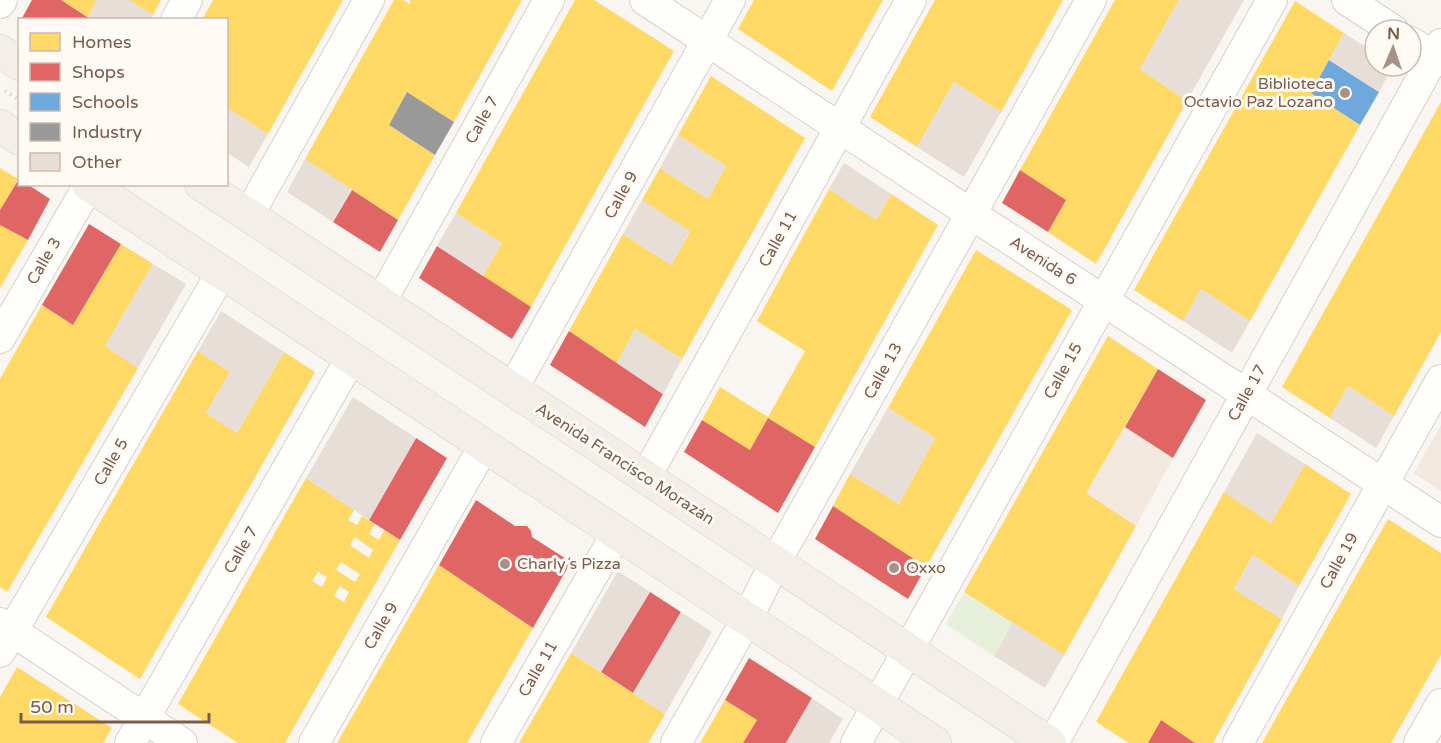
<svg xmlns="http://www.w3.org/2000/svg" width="1441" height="743" font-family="'Varela Round',sans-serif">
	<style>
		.residential { fill: #f2e8de }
		.green { fill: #e7f0db }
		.homes { fill: #ffd966; fill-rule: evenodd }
		.shops { fill: #e06666 }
		.schools { fill: #6fa8dc }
		.industry { fill: #999 }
		.building { fill: #e6ded7 }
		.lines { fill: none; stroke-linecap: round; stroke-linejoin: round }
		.minor-casing { stroke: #d7d1cb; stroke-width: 32 }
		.primary-casing { stroke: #dad1cc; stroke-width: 34 }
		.path { stroke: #dcd5d0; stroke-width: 4; stroke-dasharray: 1.5 4.5; stroke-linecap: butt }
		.minor { stroke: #fefefd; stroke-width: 30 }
		.primary { stroke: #f3eee8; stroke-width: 33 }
		.poi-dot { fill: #a69286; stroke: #fffaf3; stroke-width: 2 }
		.labels { text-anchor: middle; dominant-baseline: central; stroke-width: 6; stroke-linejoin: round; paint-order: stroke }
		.poi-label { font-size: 16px; fill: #7a5c4d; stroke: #fffaf3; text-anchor: start }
		.street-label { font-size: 16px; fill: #7a5c4d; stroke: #fffaf3 }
	</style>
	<rect width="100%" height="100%" fill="#f9f5f0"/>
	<g class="residential">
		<polygon points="1441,425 1441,491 1414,473"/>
		<polygon points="1125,427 1173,458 1136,526 1086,493"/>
	</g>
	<polygon class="green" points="964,592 1013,622 994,656 946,624"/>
	<g class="homes">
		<polygon points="61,0 97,0 88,17"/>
		<polygon points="129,0 161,0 153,15"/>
		<polygon points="213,0 343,0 268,134 226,107 226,20 202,20"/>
		<polygon points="394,0 403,0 410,4 410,0 522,0 454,122 407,92 389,125 435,155 398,220 305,159"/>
		<polygon points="575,0 594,0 674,51 531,307 483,276 502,243 456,213"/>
		<polygon points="754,0 883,0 832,91 738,29"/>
		<polygon points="935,0 1063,0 1001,112 954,82 917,147 870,117"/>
		<polygon points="1115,0 1179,0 1140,69 1187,101 1096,264 1048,232 1066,200 1020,170"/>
		<polygon points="1295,1 1344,33 1311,93 1360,125 1250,321 1201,289 1183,321 1134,290"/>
		<polygon points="711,76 805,138 682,359 635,329 617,363 569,331 623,234 671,265 690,232 642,200 660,168 708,199 726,166 678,135"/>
		<polygon points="1441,102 1441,332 1394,416 1348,386 1330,418 1282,387"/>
		<polygon points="0,168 18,179 0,210"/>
		<polygon points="829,189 876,220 891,194 938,225 815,447 768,418 750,450 702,420 720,387 768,417 786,385 805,351 757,321"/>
		<polygon points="0,225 28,240 0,288"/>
		<polygon points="121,244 153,264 105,346 138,368 7,592 0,587 0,379 42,305 73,325"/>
		<polygon points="976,250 1072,310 926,567 833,506 850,474 899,504 935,438 888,408"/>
		<polygon points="1108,336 1158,369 1086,493 1136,526 1064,655 964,592"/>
		<polygon points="198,351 230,372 206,413 237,433 284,352 315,372 140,679 46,617"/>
		<polygon points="1305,464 1351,494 1299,586 1253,555 1234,589 1282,619 1213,743 1195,743 1161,720 1148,743 1129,743 1096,722 1224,492 1271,523"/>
		<path d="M306,478L354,510L348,520L357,525L362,516L375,524L369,534L379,540L384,530L400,540L285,743H238L178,704ZM355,537L373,550L369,558L350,545ZM341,562L360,574L355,582L336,570ZM318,572L327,577L322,587L312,581ZM340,586L349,592L344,602L334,596Z"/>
		<polygon points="1388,519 1441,553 1441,655 1391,743 1262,743"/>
		<polygon points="439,565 533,628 467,743 337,743"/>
		<polygon points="571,653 665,714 648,743 519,743"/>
		<polygon points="17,667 112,728 103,743 0,743 0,697"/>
		<polygon points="725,700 757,720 743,743 700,743"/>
	</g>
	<g class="shops">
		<polygon points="32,0 61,0 92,20 21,20"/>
		<polygon points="1020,170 1066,200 1048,232 1002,203"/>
		<polygon points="20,177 20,184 27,184 50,199 28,240 0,225 0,210"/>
		<polygon points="352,190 398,220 380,252 333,222"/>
		<polygon points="89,224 121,244 73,325 42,305"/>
		<polygon points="437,246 531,307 512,339 419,278"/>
		<polygon points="569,331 663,394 645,427 550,365"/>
		<polygon points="1158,369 1206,400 1173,458 1125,427"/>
		<polygon points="768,418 815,447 778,513 684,452 702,420 750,450"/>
		<polygon points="416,438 447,458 400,540 369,520"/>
		<polygon points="476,500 515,526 527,526 531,531 532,537 571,562 533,628 439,565"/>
		<polygon points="833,506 926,567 908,599 815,539"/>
		<polygon points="650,592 681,612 633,693 601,672"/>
		<polygon points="749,658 812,698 786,743 743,743 757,720 725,700"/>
		<polygon points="1161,720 1195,743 1148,743"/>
	</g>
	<polygon class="schools" points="1329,60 1379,92 1360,125 1311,93"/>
	<polygon class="industry" points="407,92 454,122 435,155 389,125"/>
	<g class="building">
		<polygon points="97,0 129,0 153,15 150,20 92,20 88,17"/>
		<polygon points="1179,0 1244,0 1187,101 1140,69"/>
		<polygon points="1344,33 1375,53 1375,66 1393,66 1379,92 1329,60"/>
		<polygon points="954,82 1001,112 964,177 917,147"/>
		<polygon points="226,107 268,134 249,167 226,152"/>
		<polygon points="678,135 726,166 708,199 660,168"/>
		<polygon points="305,159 352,189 333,222 287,192"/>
		<polygon points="844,163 891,194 876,220 829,189"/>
		<polygon points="642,200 690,231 671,265 623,234"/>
		<polygon points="456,213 502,243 483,276 437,246"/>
		<polygon points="153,264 186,284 138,368 105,346"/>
		<polygon points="1201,289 1250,321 1232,353 1183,321"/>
		<polygon points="221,311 284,352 237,433 206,413 230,372 198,351"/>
		<polygon points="635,329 682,359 663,394 617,363"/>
		<polygon points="1348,386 1394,416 1376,448 1330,418"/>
		<polygon points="353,397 416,438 369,520 306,478"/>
		<polygon points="888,408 935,438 899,504 850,474"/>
		<polygon points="1257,433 1305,464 1271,523 1224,492"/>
		<polygon points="1253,555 1299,586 1282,619 1234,589"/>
		<polygon points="618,571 650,592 601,672 571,653"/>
		<polygon points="681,612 712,632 665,714 633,693"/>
		<polygon points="1013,622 1064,655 1045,688 994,656"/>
		<polygon points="812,698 843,719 829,743 786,743"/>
	</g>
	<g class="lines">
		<defs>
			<g id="minor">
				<polyline points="645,0 1441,522"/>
				<polyline points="1347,0 1393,30"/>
				<polyline points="0,3 2,0"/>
				<polyline points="176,20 187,0"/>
				<polyline points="1411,42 1441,61"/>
				<polyline points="248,216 369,0"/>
				<polyline points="380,303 549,0"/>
				<polyline points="0,338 89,185"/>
				<polyline points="512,390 730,0"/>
				<polyline points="645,478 911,0"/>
				<polyline points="0,623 182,743"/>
				<polyline points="0,652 222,272"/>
				<polyline points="130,743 351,358"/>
				<polyline points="314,743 484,446"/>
				<polyline points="496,743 617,533"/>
				<polyline points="676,743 747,619 775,563 1091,0"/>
				<polyline points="856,743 1272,0"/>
				<polyline points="1053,743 1441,44"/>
				<polyline points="1238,743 1441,380"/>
				<polyline points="1419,743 1441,704"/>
			</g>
			<g id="primary">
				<polyline points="0,51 20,64"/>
				<polyline points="0,126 20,139"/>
				<polyline points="88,184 935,743"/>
				<polyline points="201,184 1049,743"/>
			</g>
		</defs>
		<use href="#minor" class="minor-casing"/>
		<use href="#primary" class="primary-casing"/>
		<polyline class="path" points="5,91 20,100"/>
		<use href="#minor" class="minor"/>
		<use href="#primary" class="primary"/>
	</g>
	<g class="poi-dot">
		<circle cx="1345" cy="93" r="6"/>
		<circle cx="505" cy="564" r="6"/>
		<circle cx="894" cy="568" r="6"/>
	</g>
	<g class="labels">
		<g class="poi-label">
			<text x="1333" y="84" text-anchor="end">Biblioteca<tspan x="1333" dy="18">Octavio Paz Lozano</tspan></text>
			<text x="517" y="564">Charly´s Pizza</text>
			<text x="906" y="568">Oxxo</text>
		</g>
		<g class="street-label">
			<text transform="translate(482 120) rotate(-61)">Calle 7</text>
			<text transform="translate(621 195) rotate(-61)">Calle 9</text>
			<text transform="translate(778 239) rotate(-61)">Calle 11</text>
			<text transform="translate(44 261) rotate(-60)">Calle 3</text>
			<text transform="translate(1043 261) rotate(33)">Avenida 6</text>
			<text transform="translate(883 371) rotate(-61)">Calle 13</text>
			<text transform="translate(1063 371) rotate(-61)">Calle 15</text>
			<text transform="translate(1247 393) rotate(-61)">Calle 17</text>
			<text transform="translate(111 462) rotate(-60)">Calle 5</text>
			<text transform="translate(625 464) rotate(33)">Avenida Francisco Morazán</text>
			<text transform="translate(241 550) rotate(-60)">Calle 7</text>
			<text transform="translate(1339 561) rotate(-61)">Calle 19</text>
			<text transform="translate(381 626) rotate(-60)">Calle 9</text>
			<text transform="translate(538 669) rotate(-60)">Calle 11</text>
		</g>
	</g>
	<rect x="18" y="18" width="210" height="168" fill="#fffaf3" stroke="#cabbb1" stroke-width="1.5"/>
	<rect x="30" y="33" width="30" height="18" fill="#ffd966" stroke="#cabbb1" stroke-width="1.5"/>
	<text x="72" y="48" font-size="18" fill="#7a5c4d">Homes</text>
	<rect x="30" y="63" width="30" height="18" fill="#e06666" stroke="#cabbb1" stroke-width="1.5"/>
	<text x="72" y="78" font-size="18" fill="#7a5c4d">Shops</text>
	<rect x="30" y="93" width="30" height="18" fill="#6fa8dc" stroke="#cabbb1" stroke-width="1.5"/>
	<text x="72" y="108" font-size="18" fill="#7a5c4d">Schools</text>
	<rect x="30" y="123" width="30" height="18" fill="#999999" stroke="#cabbb1" stroke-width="1.5"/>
	<text x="72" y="138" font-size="18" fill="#7a5c4d">Industry</text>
	<rect x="30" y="153" width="30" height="18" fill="#e6ded7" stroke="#cabbb1" stroke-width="1.5"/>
	<text x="72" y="168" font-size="18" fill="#7a5c4d">Other</text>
	<g transform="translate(1393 48) rotate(2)"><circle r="28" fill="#fffaf3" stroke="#cabbb1" stroke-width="1.5"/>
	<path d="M0-4.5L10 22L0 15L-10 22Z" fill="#a69286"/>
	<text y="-9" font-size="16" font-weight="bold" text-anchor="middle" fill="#7a5c4d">N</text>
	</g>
	<path d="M21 713v9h188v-9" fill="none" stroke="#7a5c4d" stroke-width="3"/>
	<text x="30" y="713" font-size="18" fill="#7a5c4d" stroke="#fffaf3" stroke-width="4.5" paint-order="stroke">50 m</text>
</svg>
